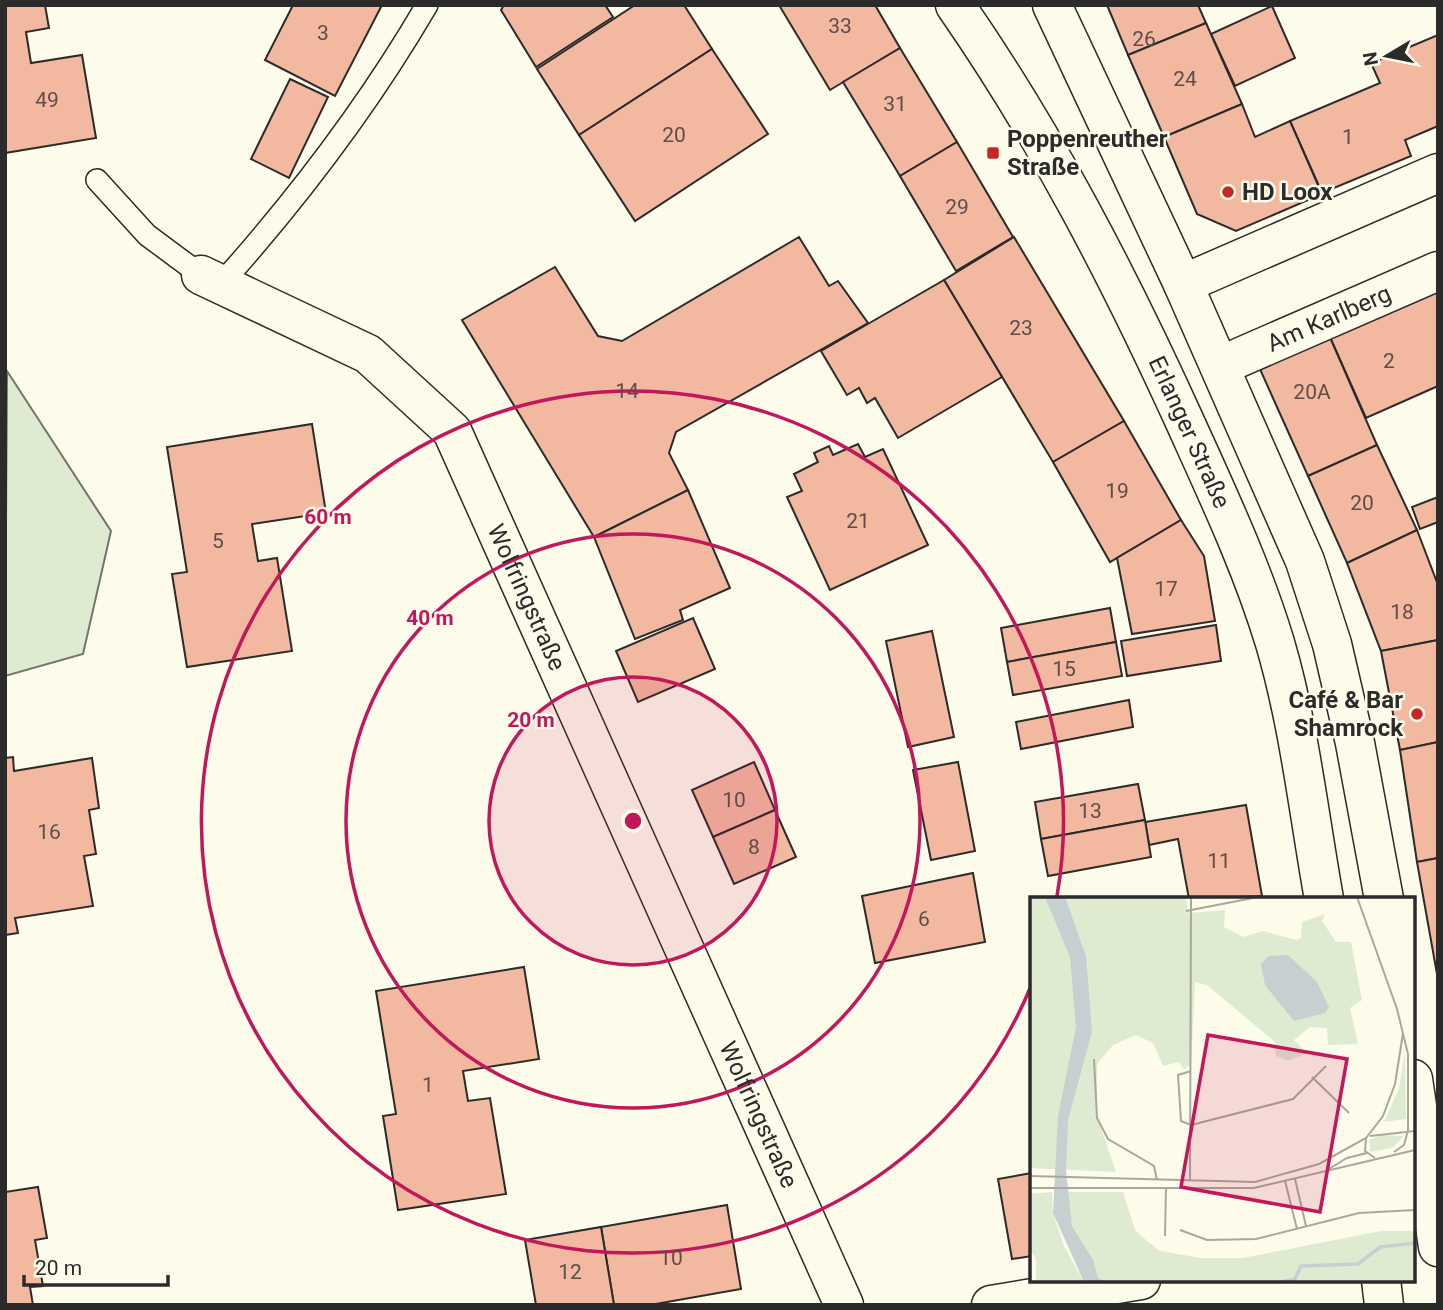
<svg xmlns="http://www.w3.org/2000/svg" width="1443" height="1310" font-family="Roboto,sans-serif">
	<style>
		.green { fill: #deebd1; stroke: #74746e; stroke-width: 2 }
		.building { fill: #f2b8a0; stroke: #2b2b2b; stroke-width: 2 }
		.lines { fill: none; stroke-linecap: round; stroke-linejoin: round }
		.lane-casing { stroke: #2b2b2b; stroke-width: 24 }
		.street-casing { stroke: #2b2b2b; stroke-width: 41 }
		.primary-casing { stroke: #2b2b2b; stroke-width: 41 }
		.lane { stroke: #fdfbea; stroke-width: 21 }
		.street { stroke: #fdfbea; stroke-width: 38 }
		.primary { stroke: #fdfbea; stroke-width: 38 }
		.ring { fill: none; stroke: #c2185b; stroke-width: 3.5 }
		.poi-dot { fill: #c62828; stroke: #fdfbea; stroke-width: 2.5 }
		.labels { text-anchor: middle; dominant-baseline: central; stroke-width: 5; stroke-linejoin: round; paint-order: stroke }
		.number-label { font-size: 21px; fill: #5d4e48 }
		.poi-label { font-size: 24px; font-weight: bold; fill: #2b2b2b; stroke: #fdfbea; text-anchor: start }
		.street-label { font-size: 24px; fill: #2b2b2b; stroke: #fdfbea }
		.inset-river { fill: none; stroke: #c7d0d0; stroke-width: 3.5 }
		.inset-road { fill: none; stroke: #a9a89e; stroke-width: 2 }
		.view { fill: #c2185b; fill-opacity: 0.15; stroke: #c2185b; stroke-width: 3.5 }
		.inset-edge { fill: none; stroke: #2b2b2b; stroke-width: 3.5 }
		.centre { fill: #c2185b; stroke: #fdfbea; stroke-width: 3.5 }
		.ring-label { font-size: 21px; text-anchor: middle; font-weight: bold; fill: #c2185b; stroke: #fdfbea; stroke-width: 5; stroke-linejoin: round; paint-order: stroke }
	</style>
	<rect width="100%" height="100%" fill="#fdfbea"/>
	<polygon class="green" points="7,371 111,531 83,654 5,676"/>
	<g class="building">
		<polygon points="5,5 45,5 49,28 26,32 31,63 82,55 96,138 5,153"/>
		<polygon points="293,5 382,5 335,96 265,60"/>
		<polygon points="504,5 605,5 613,17 536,67 501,10"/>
		<polygon points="635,5 684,5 712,49 579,135 537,69"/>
		<polygon points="779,5 875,5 900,48 830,90"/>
		<polygon points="1107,5 1198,5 1206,23 1128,55"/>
		<polygon points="1272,6 1295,58 1235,86 1211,34"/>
		<polygon points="1206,23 1242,104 1164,137 1128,55"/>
		<polygon points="1438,35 1438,126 1405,140 1411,156 1322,193 1290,121 1380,83 1371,63"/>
		<polygon points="900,48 957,142 900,176 843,82"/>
		<polygon points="712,49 768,134 635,221 579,135"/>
		<polygon points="290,79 328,97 289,178 251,159"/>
		<polygon points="1242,104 1255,137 1290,121 1322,194 1236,231 1197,214 1164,137"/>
		<polygon points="957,142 1013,237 956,271 900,176"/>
		<polygon points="799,237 829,286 838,281 868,323 676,432 669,453 688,490 594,537 462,320 555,267 598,336 622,341"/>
		<polygon points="1014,237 1124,421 1053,462 944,280"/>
		<polygon points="944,280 1002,377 898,438 875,398 867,403 859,388 847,395 821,351"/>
		<polygon points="1438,284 1438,386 1366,418 1329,335"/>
		<polygon points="1329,335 1377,445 1308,476 1259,367"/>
		<polygon points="1124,421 1181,520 1110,562 1053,462"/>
		<polygon points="312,424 326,513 252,524 258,561 277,558 292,651 187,667 172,574 187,572 167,447"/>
		<polygon points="858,444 865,457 883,449 928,545 830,590 787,497 802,491 794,474 818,462 814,453 829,446 833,455"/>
		<polygon points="1377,445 1417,530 1347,563 1308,476"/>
		<polygon points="688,490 730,588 680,610 683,620 635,639 594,537"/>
		<polygon points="1438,497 1438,522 1420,529 1412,507"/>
		<polygon points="1181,520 1204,556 1215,621 1132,634 1117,558"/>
		<polygon points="1417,530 1438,585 1438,640 1381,651 1347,563"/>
		<polygon points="1110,608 1116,642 1007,662 1001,628"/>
		<polygon points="693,618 715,669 638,702 616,651"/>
		<polygon points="1216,625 1221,661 1127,676 1121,641"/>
		<polygon points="932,631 954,737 908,747 886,641"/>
		<polygon points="1438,640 1438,742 1400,750 1381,651"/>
		<polygon points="1116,642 1122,676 1013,695 1007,662"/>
		<polygon points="1129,700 1133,727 1021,749 1016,722"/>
		<polygon points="1438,742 1438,858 1417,862 1400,750"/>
		<polygon points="13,757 14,771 92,758 99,808 89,810 96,854 84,856 93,906 15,918 18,933 5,935 5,758"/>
		<polygon points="754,762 775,810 713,837 692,790"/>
		<polygon points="958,762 975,851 931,860 913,770"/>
		<polygon points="1138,784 1145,820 1041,839 1035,802"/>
		<polygon points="1246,805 1262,896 1189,899 1178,839 1149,845 1145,822"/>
		<polygon points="775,810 796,857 734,884 713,837"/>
		<polygon points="1145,820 1151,857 1048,876 1041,839"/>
		<polygon points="1438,858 1438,974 1437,974 1417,862"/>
		<polygon points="973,873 985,942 875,963 862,896"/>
		<polygon points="524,967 539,1059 463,1071 468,1101 490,1098 506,1194 398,1210 383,1116 396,1114 376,991"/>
		<polygon points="1032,1173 1032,1256 1012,1259 998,1179"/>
		<polygon points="38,1187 47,1238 35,1240 43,1286 30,1287 33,1305 5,1305 5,1192"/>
		<polygon points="727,1205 741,1289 650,1305 614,1305 601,1227"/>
		<polygon points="601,1227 614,1305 536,1305 525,1240"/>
	</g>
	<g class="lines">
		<defs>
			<g id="lane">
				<polyline points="97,180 147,235 201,275"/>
				<path d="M220,285C298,198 368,106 427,5"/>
			</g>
			<g id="street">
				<path id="s1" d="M201,275L368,354L452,431L844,1305"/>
				<polyline points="1183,284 1438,173"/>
				<path id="s2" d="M1220,366L1438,271"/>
				<polyline points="991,1305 1141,1280"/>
			</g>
			<g id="primary">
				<path id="s3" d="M955,5C1046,136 1119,277 1185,422C1218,495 1252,567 1275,643C1299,724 1309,815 1324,899"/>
				<polyline points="1052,5 1183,284 1305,561 1332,644 1355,743 1384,899"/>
				<polyline points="1413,1079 1438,1247"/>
				<polyline points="1381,1280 1384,1305"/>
			</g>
		</defs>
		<use href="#lane" class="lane-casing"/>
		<use href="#street" class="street-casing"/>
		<use href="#primary" class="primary-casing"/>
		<use href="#lane" class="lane"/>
		<use href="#street" class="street"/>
		<use href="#primary" class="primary"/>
	</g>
	<circle cx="633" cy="821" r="144" fill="#c2185b" fill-opacity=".12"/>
	<g class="ring">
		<circle cx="633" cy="821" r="144"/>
		<circle cx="633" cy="821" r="287"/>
		<path d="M1031 986A431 431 0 1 1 1057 896"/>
	</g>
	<g class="poi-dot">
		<rect x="986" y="146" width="14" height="14" rx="3.5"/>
		<circle cx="1228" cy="192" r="7"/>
		<circle cx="1417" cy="714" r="7"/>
	</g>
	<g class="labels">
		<g class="number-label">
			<text x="840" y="26">33</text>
			<text x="323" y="33">3</text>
			<text x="1144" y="39">26</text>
			<text x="1185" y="79">24</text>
			<text x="47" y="100">49</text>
			<text x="895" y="104">31</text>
			<text x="674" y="135">20</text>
			<text x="1348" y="137">1</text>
			<text x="957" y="207">29</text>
			<text x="1021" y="328">23</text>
			<text x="1389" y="361">2</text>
			<text x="627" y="391">14</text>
			<text x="1312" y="392">20A</text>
			<text x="1117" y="491">19</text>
			<text x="1362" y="503">20</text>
			<text x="858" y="521">21</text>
			<text x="218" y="541">5</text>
			<text x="1166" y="589">17</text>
			<text x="1402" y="612">18</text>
			<text x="1064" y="669">15</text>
			<text x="734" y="800">10</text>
			<text x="1090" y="811">13</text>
			<text x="49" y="832">16</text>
			<text x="754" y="847">8</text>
			<text x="1219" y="861">11</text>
			<text x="924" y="919">6</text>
			<text x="428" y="1085">1</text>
			<text x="671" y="1258">10</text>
			<text x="570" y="1272">12</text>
		</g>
		<g class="poi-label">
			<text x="1007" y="139">Poppenreuther<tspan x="1007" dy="28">Straße</tspan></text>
			<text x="1242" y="192">HD Loox</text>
			<text x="1403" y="700" text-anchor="end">Café &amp; Bar<tspan x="1403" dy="28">Shamrock</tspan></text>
		</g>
		<g class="street-label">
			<text stroke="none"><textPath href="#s2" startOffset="119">Am Karlberg</textPath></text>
			<text stroke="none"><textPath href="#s3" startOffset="488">Erlanger Straße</textPath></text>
			<text stroke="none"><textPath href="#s1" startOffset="481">Wolfringstraße</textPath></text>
			<text stroke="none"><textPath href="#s1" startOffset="1048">Wolfringstraße</textPath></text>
		</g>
	</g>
	<g transform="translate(1030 897)">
		<rect width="385" height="385" fill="#fdfbea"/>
		<path d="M0,0H156L158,16L195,13L194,30L213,40L233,34L266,43L271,41L272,25L295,17L292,24L306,45H321L332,103L320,111L328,147L298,148L297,131L280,130L264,143L277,156L258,164L246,159L245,145L177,88L165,85L161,168L154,172L149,165L133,169L123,146L106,138L83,148L67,167V220L86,275L0,271ZM375,155L376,222L354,225L369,191ZM352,238L374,239L362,251L340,255L339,243ZM22,295L23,316L34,349L54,385H6V362L0,352V297ZM37,295H93L105,333L117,344L130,354L171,361H213L351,334H385V385H70L42,329Z" fill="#deebd1"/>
		<path d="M15,0H35L56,59L62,135L38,223L36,273L42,329L63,363L68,381L75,385H54L23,316L28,219L46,130L40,60ZM258,58L287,85L299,110L295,116L264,124L235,88L231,67L239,59Z" fill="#c7d0d0"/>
		<path class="inset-river" d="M251,385L265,382L271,369L328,367L350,350L385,346"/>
		<path class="inset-road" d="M327,0L367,112L378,157V233L374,248L364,255M156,14L228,0M64,162L67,221L78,242L124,269L127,283M282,180L319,216M161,228L263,202L296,169M161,228L151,224L148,178L161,174M340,239L385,234M336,241L335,254L345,261M299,272L317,261L337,256M0,279L225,285L289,267L336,241L353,219L365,187L373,136M265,282L276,329M160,284L161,0M255,284L267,332M0,291H224L385,253M150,333L177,343L226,342L329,316L385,313M135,339L136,290"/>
		<path class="view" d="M178,138L317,162L290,315L151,290Z"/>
		<rect width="385" height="385" class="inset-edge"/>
	</g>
	<circle cx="633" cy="821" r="10" class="centre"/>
	<g class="ring-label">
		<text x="328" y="524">60 m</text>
		<text x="430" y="625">40 m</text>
		<text x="531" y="727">20 m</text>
	</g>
	<rect width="1443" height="1310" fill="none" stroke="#2b2b2b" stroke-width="14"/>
	<g transform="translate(1387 56) rotate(260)" stroke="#fdfbea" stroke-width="5" paint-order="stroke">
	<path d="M0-5L12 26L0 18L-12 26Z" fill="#2b2b2b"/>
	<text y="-10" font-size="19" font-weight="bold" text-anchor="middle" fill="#2b2b2b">N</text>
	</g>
	<path d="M24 1275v10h144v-10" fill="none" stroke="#2b2b2b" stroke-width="3.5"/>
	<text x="35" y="1275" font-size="21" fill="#2b2b2b" stroke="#fdfbea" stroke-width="5" paint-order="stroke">20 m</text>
</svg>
